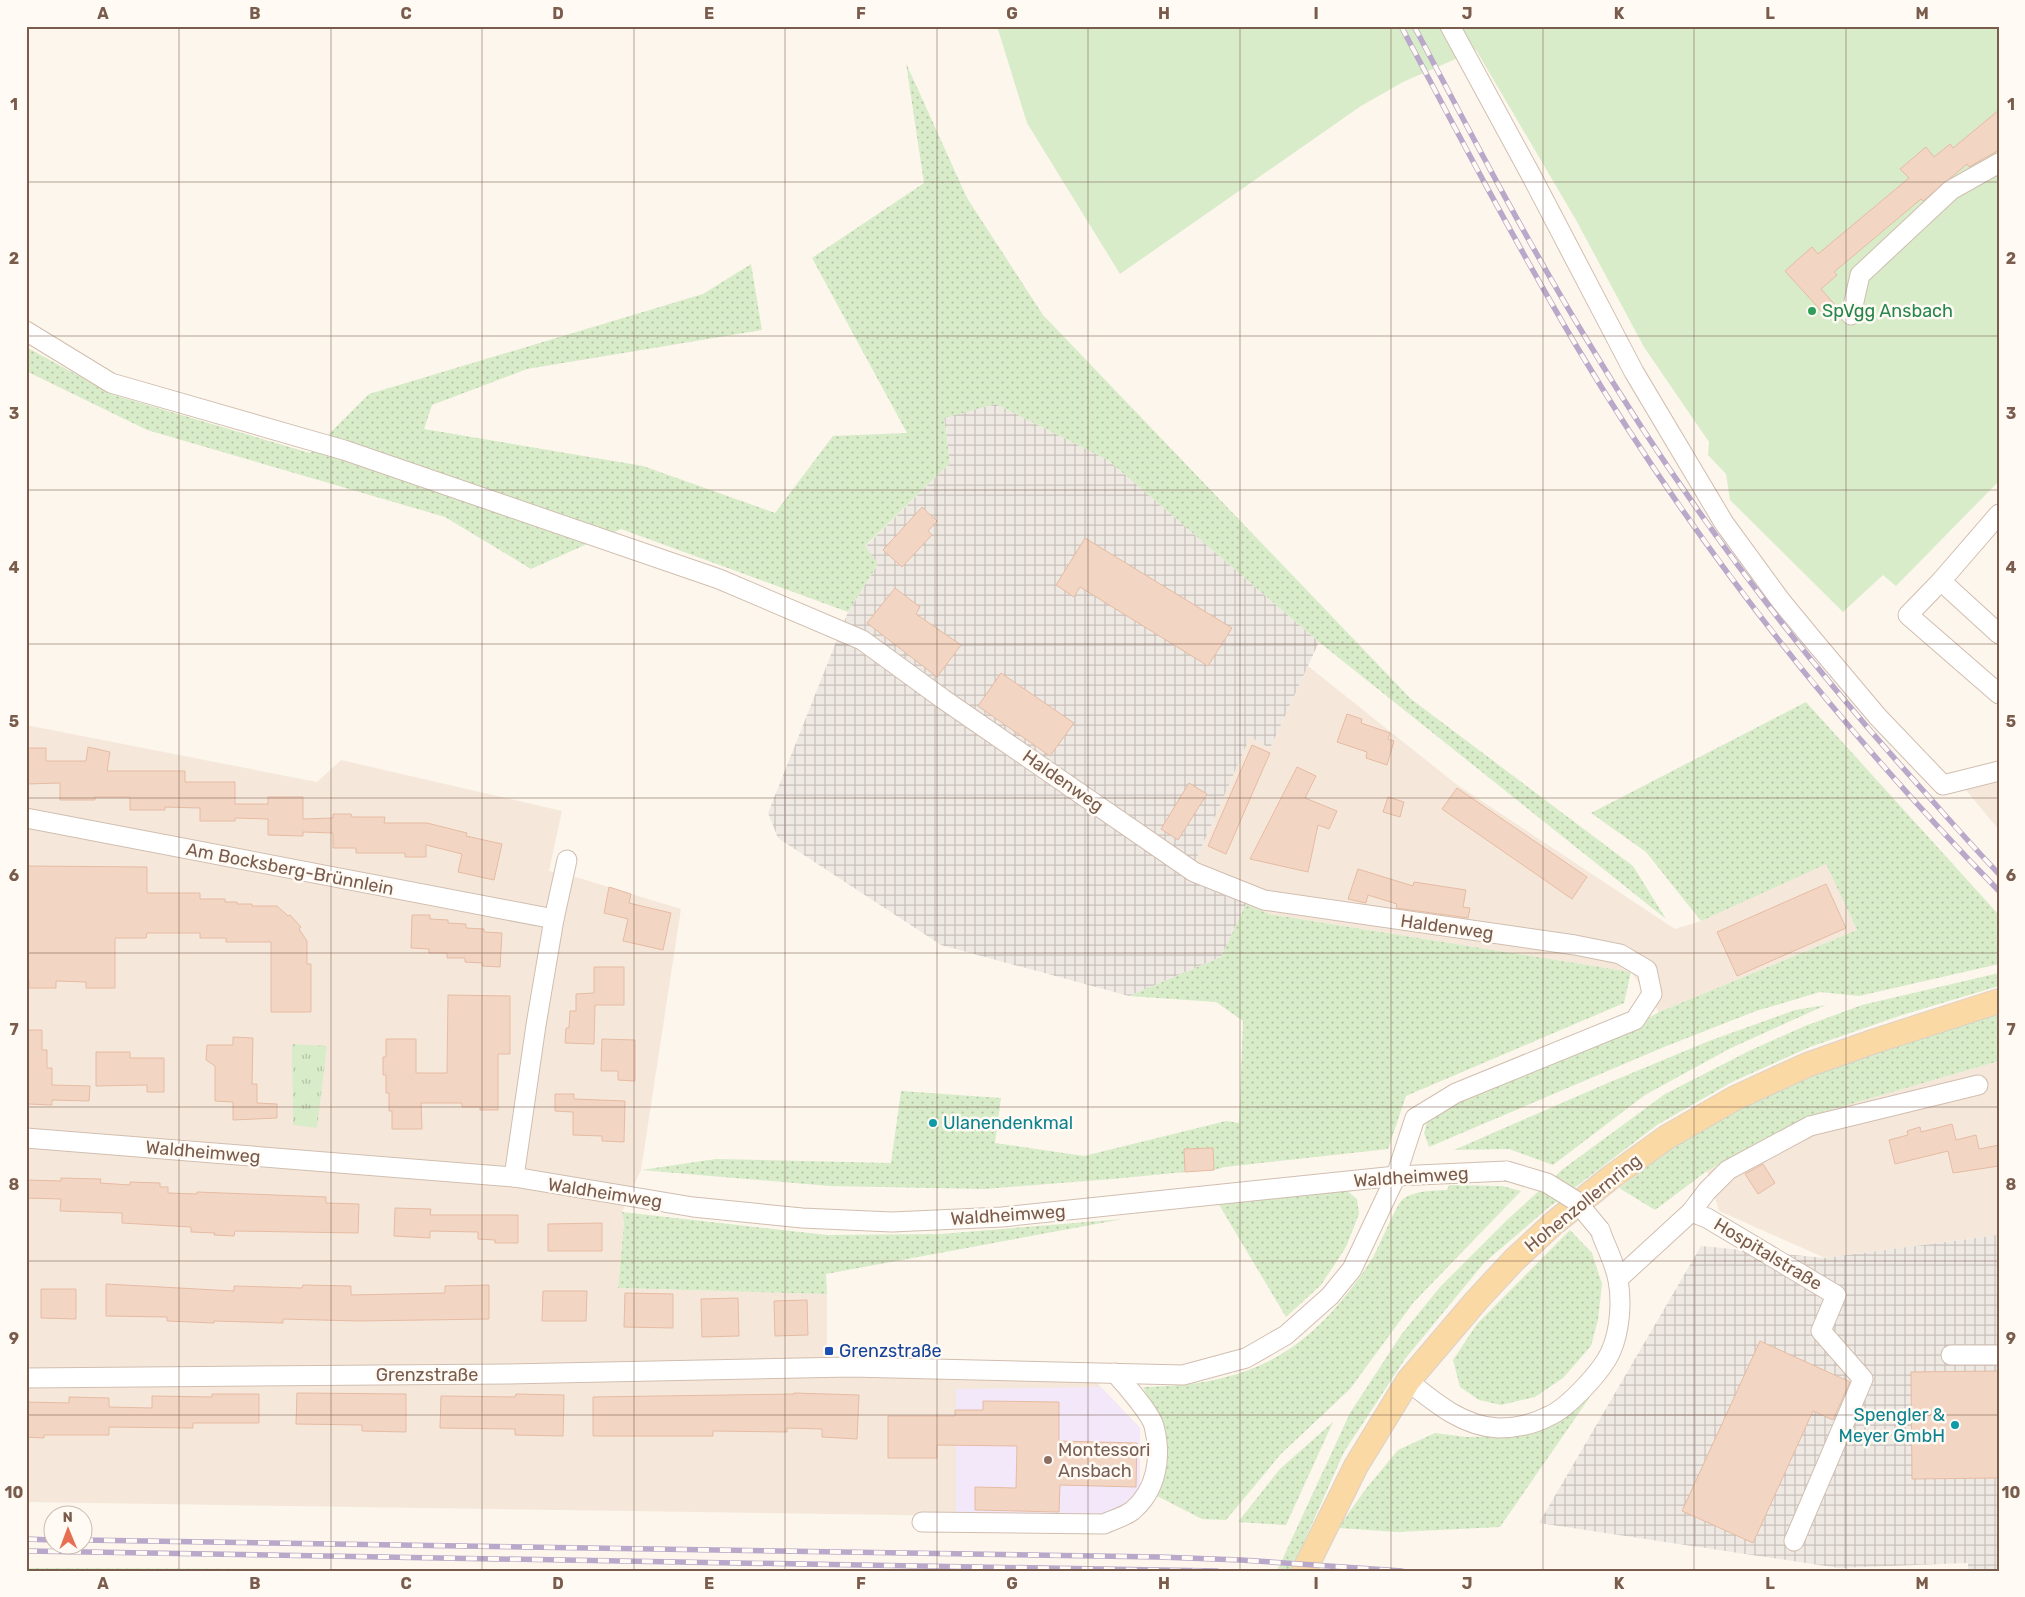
<svg xmlns="http://www.w3.org/2000/svg" width="2025" height="1597" font-family="Rubik,sans-serif">
	<style>
		.residential { fill: #f5e8da }
		.industrial { fill: url(#industrial-grid) }
		.education { fill: #f3e8fa }
		.grass { fill: url(#grass-dots) }
		.park { fill: url(#park-tufts) }
		.pitch { fill: #d8ecc9 }
		.building { fill: #f3d5c3; stroke: #e6bba3 }
		.lines { fill: none; stroke-linecap: round; stroke-linejoin: round }
		.minor-casing { stroke: #d1beb0; stroke-width: 21 }
		.major-casing { stroke: #dad1cd; stroke-width: 26 }
		.minor { stroke: #fff; stroke-width: 19 }
		.major { stroke: #fbd9a5; stroke-width: 24 }
		.rail-casing { stroke: #b9a8c9; stroke-width: 5.5 }
		.rail { stroke: #fffaf3; stroke-width: 4; stroke-dasharray: 11; stroke-linecap: butt }
		.minor-bridge-casing { stroke: #d1beb0; stroke-width: 21; stroke-linecap: butt }
		.minor-bridge { stroke: #fff; stroke-width: 19 }
		.grid { fill: none; stroke: #7a5c4d; stroke-width: 1; stroke-opacity: 0.55 }
		.leisure-dot { fill: #2e9e5b; stroke: #fffaf3; stroke-width: 2 }
		.culture-dot { fill: #0f9aa8; stroke: #fffaf3; stroke-width: 2 }
		.transit-dot { fill: #1a4fb4; stroke: #fffaf3; stroke-width: 2 }
		.education-dot { fill: #8d6e63; stroke: #fffaf3; stroke-width: 2 }
		.labels { text-anchor: middle; dominant-baseline: central; stroke-width: 5; stroke-linejoin: round; paint-order: stroke }
		.leisure-label { font-size: 18px; fill: #27864d; stroke: #fffaf3; text-anchor: start }
		.street-label { font-size: 18px; fill: #7a5c4d; stroke: #fffaf3 }
		.culture-label { font-size: 18px; fill: #0d838f; stroke: #fffaf3; text-anchor: start }
		.transit-label { font-size: 18px; fill: #164399; stroke: #fffaf3; text-anchor: start }
		.education-label { font-size: 18px; fill: #785e54; stroke: #fffaf3; text-anchor: start }
		.neatline { fill: none; stroke: #7a5c4d; stroke-width: 2 }
		.grid-label { font-size: 16px; text-anchor: middle; font-weight: bold; fill: #7a5c4d }
	</style>
	<defs>
		<pattern id="industrial-grid" width="8" height="8" patternUnits="userSpaceOnUse" patternTransform="scale(1.25)"><rect width="8" height="8" fill="#efe9e4"/><path d="M0 4h8M4 0v8" fill="none" stroke="#c7c0bb"/></pattern>
		<pattern id="grass-dots" width="8" height="8" patternUnits="userSpaceOnUse" patternTransform="scale(1.25)"><rect width="8" height="8" fill="#d8ecc9"/><path d="M2 2h.1M6 6h.1" fill="none" stroke="#b4c2a5" stroke-width="1.8" stroke-linecap="round"/></pattern>
		<pattern id="park-tufts" width="24" height="20" patternUnits="userSpaceOnUse" patternTransform="scale(1.25)"><rect width="24" height="20" fill="#d8ecc9"/><path d="M3 7l-1-3M5 7V3M7 7l1-3M15 17l-1-3M17 17v-4M19 17l1-3" fill="none" stroke="#b4c2a5"/></pattern>
	</defs>
	<rect width="100%" height="100%" fill="#fdf6ec"/>
	<g class="residential">
		<polygon points="1308,666 1456,784 1675,929 1701,921 1826,863 1857,930 1659,1012 1631,972 1269,914 1187,880 1250,737 1270,748"/>
		<polygon points="26,725 317,782 341,760 562,811 549,871 579,878 681,909 641,1170 622,1212 624,1223 618,1288 827,1294 827,1359 1078,1363 1140,1428 1106,1518 26,1502"/>
		<polygon points="1999,780 1999,830 1966,790"/>
		<polygon points="1999,1061 1999,1235 1825,1258 1719,1211 1707,1171 1810,1116"/>
	</g>
	<g class="industrial">
		<polygon points="996,404 1108,460 1319,642 1270,748 1250,737 1187,880 1246,904 1221,957 1129,996 941,945 778,838 768,813 848,612 878,564 865,547 950,463 944,417"/>
		<polygon points="1999,1235 1999,1571 1968,1571 1968,1563 1839,1568 1539,1523 1701,1246 1825,1258"/>
	</g>
	<polygon class="education" points="1101,1387 1140,1428 1140,1491 1106,1518 956,1515 956,1389"/>
	<g class="grass">
		<polygon points="906,63 967,198 1043,315 1411,699 1633,866 1666,919 1319,642 1108,460 996,404 944,418 950,463 865,546 878,564 848,612 621,529 531,569 445,517 147,430 26,371 26,347 114,395 310,453 369,394 703,294 751,264 762,330 527,369 432,405 424,429 643,466 775,513 833,436 907,433 812,258 924,183"/>
		<polygon points="1806,702 1999,915 1999,964 1859,996 1820,992 1756,1011 1664,1047 1429,1147 1424,1133 1428,1119 1446,1107 1605,1043 1659,1012 1857,930 1826,864 1701,921 1646,852 1591,813"/>
		<polygon points="1246,904 1269,914 1631,972 1624,1003 1406,1096 1388,1149 1225,1167 1214,1170 1213,1148 1184,1149 1185,1172 1112,1179 984,1189 830,1186 641,1170 716,1159 891,1163 901,1091 1001,1098 995,1143 1084,1156 1226,1121 1239,1123 1243,1021 1216,1002 1129,996 1221,957"/>
		<polygon points="1999,973 1999,986 1902,1015 1810,1047 1732,1082 1657,1125 1548,1208 1484,1263 1405,1359 1344,1452 1291,1571 1277,1571 1350,1413 1401,1335 1440,1287 1507,1220 1563,1169 1665,1094 1751,1050 1805,1026 1862,1005"/>
		<polygon points="1826,1005 1729,1049 1645,1095 1553,1165 1509,1149 1454,1150 1603,1085 1709,1041 1795,1010"/>
		<polygon points="1999,1014 1999,1061 1810,1116 1707,1171 1655,1210 1619,1188 1689,1135 1768,1093 1824,1069"/>
		<path d="M1449,1185L1502,1186L1521,1191L1413,1303L1350,1389L1280,1455L1226,1520L1202,1519L1155,1495L1166,1464L1164,1436L1143,1387C1254,1385 1311,1352 1372,1259C1379,1248 1396,1204 1403,1199C1416,1190 1432,1191 1447,1190Z"/>
		<polygon points="1334,1190 1347,1191 1357,1199 1359,1214 1346,1247 1321,1285 1286,1317 1218,1203"/>
		<polygon points="622,1212 827,1235 941,1234 1123,1219 826,1274 827,1294 618,1288 624,1223"/>
		<polygon points="1570,1230 1592,1253 1602,1284 1598,1320 1591,1346 1563,1378 1535,1397 1501,1405 1479,1400 1460,1387 1453,1360 1477,1324"/>
		<polygon points="1592,1394 1500,1527 1398,1532 1338,1528 1365,1490 1398,1450 1435,1433 1466,1437 1519,1436 1558,1421"/>
		<polygon points="1333,1422 1286,1525 1238,1522 1280,1469"/>
		<polygon points="26,1568 580,1570 26,1571"/>
	</g>
	<polygon class="park" points="292,1044 327,1046 317,1128 293,1125"/>
	<polygon class="pitch" points="997,26 1999,26 1999,481 1896,586 1883,575 1843,612 1730,500 1726,474 1708,455 1709,442 1644,347 1576,220 1476,50 1403,82 1361,106 1120,274 1027,123"/>
	<g class="building">
		<polygon points="1999,110 1999,150 1969,167 1967,164 1923,201 1921,199 1834,272 1837,275 1821,289 1835,305 1824,314 1785,271 1812,247 1818,254 1909,178 1900,169 1926,147 1934,157 1950,144 1953,148"/>
		<polygon points="922,507 937,521 928,531 932,535 902,567 883,550"/>
		<polygon points="1085,538 1232,628 1208,666 1080,587 1074,597 1056,585"/>
		<polygon points="895,588 920,607 916,614 961,645 937,677 867,623"/>
		<polygon points="1001,673 1074,723 1050,756 978,706"/>
		<polygon points="1347,714 1362,719 1361,723 1390,733 1388,739 1394,741 1387,765 1366,758 1367,752 1337,742"/>
		<polygon points="1252,745 1270,753 1226,854 1208,846"/>
		<polygon points="88,747 110,752 107,771 185,771 185,782 235,782 235,804 268,804 268,797 303,797 303,819 333,818 333,814 351,814 352,817 385,817 384,823 427,823 467,833 466,836 502,844 494,880 458,872 462,854 426,845 426,857 405,857 405,853 356,853 356,848 333,848 333,833 303,832 303,836 268,835 268,819 235,818 235,821 200,821 200,808 165,807 165,810 130,810 130,797 95,797 95,800 60,800 60,783 26,784 26,748 46,748 46,761 86,761"/>
		<polygon points="1297,767 1316,776 1305,798 1337,811 1329,829 1318,825 1308,872 1250,859"/>
		<polygon points="1189,783 1207,794 1178,840 1161,829"/>
		<polygon points="1457,788 1587,877 1572,899 1442,809"/>
		<polygon points="1388,797 1404,802 1400,817 1383,812"/>
		<polygon points="26,866 147,867 147,893 200,893 200,899 225,899 225,902 237,902 237,904 252,904 252,906 277,906 288,916 290,915 301,927 299,929 307,941 307,964 311,964 311,1012 271,1012 271,942 226,942 226,938 200,938 200,933 147,933 146,938 115,938 115,988 86,988 86,982 56,981 56,988 29,988 29,981 26,981"/>
		<polygon points="1358,869 1413,886 1414,882 1466,890 1463,907 1470,908 1468,918 1396,908 1397,904 1368,895 1366,903 1348,899"/>
		<polygon points="1826,884 1846,928 1737,976 1717,932"/>
		<polygon points="609,887 631,894 629,903 671,913 663,950 623,941 628,919 604,913"/>
		<polygon points="412,915 430,915 430,919 448,920 448,923 466,924 466,928 484,929 484,932 502,933 500,967 482,966 483,963 465,962 465,958 447,958 447,953 429,953 429,949 411,948"/>
		<polygon points="594,967 624,967 624,1005 595,1005 594,1044 565,1043 566,1028 569,1028 570,1011 576,1011 576,994 594,993"/>
		<polygon points="448,995 510,996 510,1054 498,1054 498,1110 480,1110 480,1107 462,1107 462,1103 421,1103 422,1129 392,1129 392,1111 389,1111 389,1093 386,1093 386,1075 383,1075 383,1057 386,1057 386,1039 416,1039 416,1073 447,1073"/>
		<polygon points="26,1030 42,1030 42,1050 47,1050 47,1068 52,1068 52,1085 90,1086 89,1101 52,1100 52,1105 28,1104"/>
		<polygon points="233,1037 253,1038 252,1084 257,1084 257,1103 277,1104 277,1118 233,1120 233,1102 215,1101 215,1066 206,1060 207,1045 233,1045"/>
		<polygon points="602,1039 635,1040 635,1081 618,1080 618,1071 601,1071"/>
		<polygon points="96,1052 130,1052 130,1058 164,1058 164,1092 147,1092 147,1085 96,1086"/>
		<polygon points="555,1094 574,1094 574,1099 625,1101 624,1142 602,1141 602,1136 573,1135 573,1112 555,1111"/>
		<polygon points="1952,1124 1956,1140 1976,1135 1979,1149 1999,1145 1999,1166 1953,1173 1948,1151 1895,1164 1889,1140 1908,1135 1907,1131 1920,1127 1921,1132"/>
		<polygon points="1213,1148 1214,1170 1185,1172 1184,1149"/>
		<polygon points="1763,1164 1775,1183 1758,1194 1745,1174"/>
		<polygon points="61,1178 101,1179 100,1183 130,1185 130,1182 160,1183 160,1187 168,1187 168,1193 197,1194 197,1192 326,1197 326,1203 359,1204 358,1233 235,1231 234,1236 214,1235 215,1233 191,1232 191,1227 122,1223 122,1213 60,1211 61,1199 26,1198 26,1180 61,1181"/>
		<polygon points="395,1208 431,1209 430,1215 518,1215 518,1243 495,1243 495,1240 478,1239 478,1232 430,1231 430,1238 394,1236"/>
		<polygon points="602,1223 602,1251 548,1251 548,1224"/>
		<polygon points="106,1284 234,1291 234,1286 302,1288 303,1285 351,1286 351,1295 445,1293 445,1286 489,1285 489,1319 359,1321 283,1319 283,1323 214,1321 214,1323 167,1321 167,1317 106,1316"/>
		<polygon points="41,1289 76,1289 76,1319 41,1318"/>
		<polygon points="543,1291 587,1291 586,1321 542,1321"/>
		<polygon points="625,1293 673,1294 673,1328 624,1327"/>
		<polygon points="738,1298 739,1336 702,1337 701,1299"/>
		<polygon points="807,1300 808,1335 775,1336 774,1301"/>
		<polygon points="1760,1341 1850,1382 1833,1420 1813,1411 1753,1543 1682,1511"/>
		<polygon points="1999,1371 1999,1478 1912,1479 1911,1372"/>
		<polygon points="297,1393 406,1394 406,1432 362,1431 362,1425 296,1424"/>
		<polygon points="794,1393 859,1395 857,1439 822,1437 822,1429 787,1428 787,1432 713,1431 713,1436 593,1436 593,1397 794,1394"/>
		<polygon points="212,1394 259,1394 259,1423 193,1423 193,1428 109,1427 109,1435 44,1435 44,1438 26,1437 26,1402 69,1403 69,1397 109,1398 109,1407 152,1408 152,1396 212,1397"/>
		<polygon points="516,1394 564,1395 563,1436 515,1435 515,1429 440,1428 441,1396 515,1397"/>
		<polygon points="983,1401 1059,1402 1059,1441 1137,1443 1136,1487 1060,1485 1059,1512 975,1510 975,1487 1016,1488 1017,1446 937,1445 937,1458 888,1458 888,1416 955,1416 955,1410 983,1410"/>
	</g>
	<g class="lines">
		<defs>
			<g id="minor">
				<polyline points="1450,26 1532,177 1634,372 1724,523 1781,601 1814,641 1878,717 1943,785 1999,771"/>
				<polyline points="1851,315 1860,275 1951,190 1999,163"/>
				<polyline points="26,331 111,383 344,450 719,579 862,640 943,699 1194,872 1264,900 1575,945 1620,954 1647,970 1652,994 1635,1020 1456,1093 1415,1118 1396,1176 1352,1269 1330,1296 1286,1335 1246,1358 1183,1375 850,1367 506,1374 26,1378"/>
				<polyline points="1999,514 1941,581 1999,634"/>
				<polyline points="1941,581 1908,615 1999,694"/>
				<polyline points="26,818 554,919 536,1025 514,1177"/>
				<polyline points="554,919 567,860"/>
				<polyline points="26,1138 514,1177 693,1207 802,1218 892,1222 1002,1217 1396,1176 1507,1171"/>
				<polyline points="1691,1212 1707,1218 1836,1295 1821,1331 1863,1379 1794,1541"/>
				<polyline points="1618,1279 1691,1212 1707,1191 1728,1170 1810,1126 1978,1085"/>
				<polyline points="1951,1355 1999,1355"/>
				<path d="M1408,1381C1434,1402 1462,1426 1498,1428C1515,1428 1534,1424 1549,1416C1568,1408 1603,1370 1611,1351C1620,1331 1622,1301 1618,1280C1615,1263 1605,1245 1600,1230"/>
				<path d="M922,1522L1104,1524C1112,1520 1124,1517 1132,1511C1157,1490 1162,1457 1154,1426C1151,1414 1124,1383 1115,1373"/>
			</g>
			<polyline id="major" points="1304,1571 1356,1466 1408,1381 1476,1301 1514,1260 1554,1223 1610,1178 1667,1137 1735,1098 1807,1065 1875,1041 1999,1001"/>
		</defs>
		<use href="#minor" class="minor-casing"/>
		<use href="#major" class="major-casing"/>
		<use href="#minor" class="minor"/>
		<use href="#major" class="major"/>
		<defs>
			<g id="rail">
				<path d="M1401,26C1458,134 1515,242 1577,347C1694,543 1840,728 1999,891"/>
				<path d="M1414,26C1470,132 1525,238 1587,340C1685,504 1801,656 1929,797C1952,823 1975,849 1999,874"/>
				<polyline points="26,1539 52,1540"/>
				<polyline points="82,1540 1159,1557 1241,1560 1402,1571"/>
				<polyline points="26,1551 1217,1571"/>
			</g>
		</defs>
		<use href="#rail" class="rail-casing"/>
		<use href="#rail" class="rail"/>
		<defs>
			<polyline id="minor-bridge" points="1507,1171 1547,1183 1576,1201 1600,1230"/>
		</defs>
		<use href="#minor-bridge" class="minor-bridge-casing"/>
		<use href="#minor-bridge" class="minor-bridge"/>
	</g>
	<path class="grid" d="M179,26V1571M331,26V1571M482,26V1571M634,26V1571M785,26V1571M937,26V1571M1088,26V1571M1240,26V1571M1391,26V1571M1543,26V1571M1694,26V1571M1846,26V1571M26,182H1999M26,336H1999M26,490H1999M26,644H1999M26,798H1999M26,953H1999M26,1107H1999M26,1261H1999M26,1415H1999"/>
	<circle class="leisure-dot" cx="1812" cy="311" r="5"/>
	<g class="culture-dot">
		<circle cx="933" cy="1123" r="5"/>
		<circle cx="1955" cy="1425" r="5"/>
	</g>
	<rect class="transit-dot" x="824" y="1346" width="10" height="10" rx="2.5"/>
	<circle class="education-dot" cx="1048" cy="1460" r="5"/>
	<g class="labels">
		<g class="leisure-label">
			<text x="1822" y="311">SpVgg Ansbach</text>
		</g>
		<g class="street-label">
			<text transform="translate(1063 781) rotate(35)">Haldenweg</text>
			<text transform="translate(290 869) rotate(11)">Am Bocksberg-Brünnlein</text>
			<text transform="translate(1447 927) rotate(8)">Haldenweg</text>
			<text transform="translate(203 1152) rotate(5)">Waldheimweg</text>
			<text transform="translate(1411 1177) rotate(-4)">Waldheimweg</text>
			<text transform="translate(605 1193) rotate(9)">Waldheimweg</text>
			<text transform="translate(1583 1203) rotate(-39)">Hohenzollernring</text>
			<text transform="translate(1008 1215) rotate(-4)">Waldheimweg</text>
			<text transform="translate(1768 1254) rotate(31)">Hospitalstraße</text>
			<text x="427" y="1375">Grenzstraße</text>
		</g>
		<g class="culture-label">
			<text x="943" y="1123">Ulanendenkmal</text>
			<text x="1945" y="1415" text-anchor="end">Spengler &amp;<tspan x="1945" dy="21">Meyer GmbH</tspan></text>
		</g>
		<g class="transit-label">
			<text x="839" y="1351">Grenzstraße</text>
		</g>
		<g class="education-label">
			<text x="1058" y="1450">Montessori<tspan x="1058" dy="21">Ansbach</tspan></text>
		</g>
	</g>
	<rect width="2025" height="1597" fill="none" stroke="#fffaf3" stroke-width="55"/>
	<g transform="translate(68 1530) rotate(359)"><circle r="24" fill="#fffaf3" stroke="#cabbb1"/>
	<path d="M0-4L9 19L0 12L-9 19Z" fill="#e76f51"/>
	<text y="-8" font-size="14" font-weight="bold" text-anchor="middle" fill="#7a5c4d">N</text>
	</g>
	<rect x="28" y="28" width="1970" height="1542" class="neatline"/>
	<g class="grid-label">
		<text x="103" y="19">A</text>
		<text x="255" y="19">B</text>
		<text x="406" y="19">C</text>
		<text x="558" y="19">D</text>
		<text x="709" y="19">E</text>
		<text x="861" y="19">F</text>
		<text x="1012" y="19">G</text>
		<text x="1164" y="19">H</text>
		<text x="1316" y="19">I</text>
		<text x="1467" y="19">J</text>
		<text x="1619" y="19">K</text>
		<text x="1770" y="19">L</text>
		<text x="1922" y="19">M</text>
		<text x="14" y="110">1</text>
		<text x="2011" y="110">1</text>
		<text x="14" y="264">2</text>
		<text x="2011" y="264">2</text>
		<text x="14" y="419">3</text>
		<text x="2011" y="419">3</text>
		<text x="14" y="573">4</text>
		<text x="2011" y="573">4</text>
		<text x="14" y="727">5</text>
		<text x="2011" y="727">5</text>
		<text x="14" y="881">6</text>
		<text x="2011" y="881">6</text>
		<text x="14" y="1035">7</text>
		<text x="2011" y="1035">7</text>
		<text x="14" y="1190">8</text>
		<text x="2011" y="1190">8</text>
		<text x="14" y="1344">9</text>
		<text x="2011" y="1344">9</text>
		<text x="14" y="1498">10</text>
		<text x="2011" y="1498">10</text>
		<text x="103" y="1589">A</text>
		<text x="255" y="1589">B</text>
		<text x="406" y="1589">C</text>
		<text x="558" y="1589">D</text>
		<text x="709" y="1589">E</text>
		<text x="861" y="1589">F</text>
		<text x="1012" y="1589">G</text>
		<text x="1164" y="1589">H</text>
		<text x="1316" y="1589">I</text>
		<text x="1467" y="1589">J</text>
		<text x="1619" y="1589">K</text>
		<text x="1770" y="1589">L</text>
		<text x="1922" y="1589">M</text>
	</g>
</svg>
